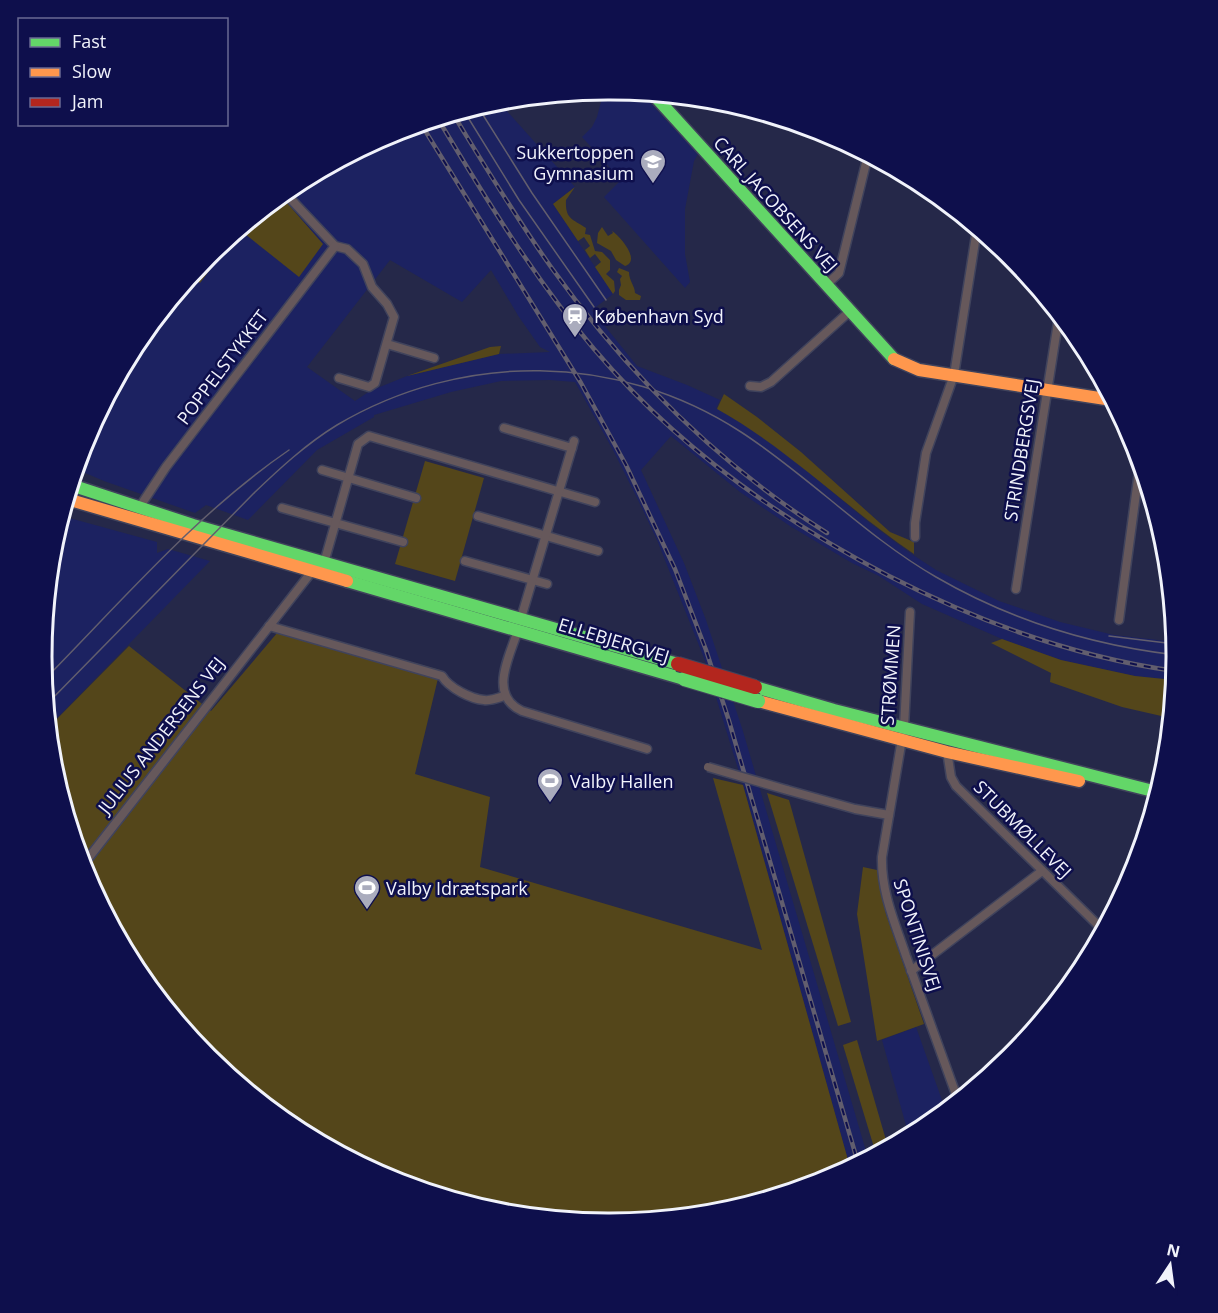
<svg xmlns="http://www.w3.org/2000/svg" width="1218" height="1313" font-family="'Open Sans',sans-serif">
	<style>
		.built { fill: #1c2261; fill-rule: evenodd }
		.green { fill: #54461a }
		.lines { fill: none; stroke-linecap: round; stroke-linejoin: round }
		.street-casing { stroke: #40435c; stroke-width: 11 }
		.fast-casing { stroke: #40435c; stroke-width: 15 }
		.slow-casing { stroke: #40435c; stroke-width: 15 }
		.street { stroke: #66585b; stroke-width: 8 }
		.fast { stroke: #63d668; stroke-width: 12 }
		.slow { stroke: #ff974d; stroke-width: 12 }
		.tram { stroke: #625e6e; stroke-width: 1.5 }
		.rail-casing { stroke: #625e6e; stroke-width: 4.5 }
		.rail { stroke: #0e0f4c; stroke-width: 2; stroke-dasharray: 7; stroke-linecap: butt }
		.street-bridge-casing { stroke: #40435c; stroke-width: 11; stroke-linecap: butt }
		.fast-bridge-casing { stroke: #40435c; stroke-width: 16; stroke-linecap: butt }
		.jam-bridge-casing { stroke: #40435c; stroke-width: 16; stroke-linecap: butt }
		.street-bridge { stroke: #66585b; stroke-width: 8 }
		.fast-bridge { stroke: #63d668; stroke-width: 14 }
		.jam-bridge { stroke: #b3261e; stroke-width: 14 }
		.labels { text-anchor: middle; dominant-baseline: central; stroke-width: 5; stroke-linejoin: round; paint-order: stroke }
		.poi-label { font-size: 18px; fill: #f1f3fb; stroke: #0e0f4c; text-anchor: start }
		.street-label { font-size: 18px; fill: #f1f3fb; stroke: #0e0f4c }
		.rim { fill: none; stroke: #f1f3fb; stroke-width: 3 }
	</style>
	<rect width="100%" height="100%" fill="#252849"/>
	<g class="built">
		<polygon points="604,90 641,93 698,154 694,161 685,209 685,254 690,282 685,288 604,197 621,180 582,137 592,127 597,117"/>
		<path d="M498,101L575,187L553,204L613,294L592,310L637,366L687,385L720,400L716,408L751,428L798,463L867,521L907,551L936,570L999,601L1060,622L1114,635L1175,642L1176,657L1174,680L1135,676L1061,660L1002,639L922,604L879,576L852,563L790,526L740,492L671,436L641,470L684,563L706,620L742,728L868,1158L850,1167L743,785L704,658L657,540L639,502L613,450L575,382L550,380L501,381L451,392L374,415V417L317,450L248,520L206,505L195,513L104,481L76,469L85,439L138,341L208,255L294,185L392,133ZM390,260L462,302L491,270L519,317L540,347L550,352L499,354L407,376L370,391L355,401L307,367Z"/>
		<polygon points="62,516 157,542 157,553 168,549 210,561 49,726 42,656 53,546"/>
		<polygon points="916,1027 943,1103 949,1108 924,1128 909,1136 882,1040"/>
	</g>
	<g class="green">
		<path d="M575,187L566,200C565,219 572,219 586,228L585,234L590,235L595,251L602,252L610,260V270L606,274L614,281L615,291L613,294L595,267L601,262L595,254L590,258L585,250L590,246L584,237L578,241L553,204Z"/>
		<polygon points="281,196 323,244 299,277 240,230 200,283 191,276 208,255"/>
		<path d="M602,227L608,236L613,233L612,231C621,237 641,261 625,266L616,260L611,251L597,243L598,233Z"/>
		<path d="M619,268L629,272C629,281 635,286 635,293L641,296L640,300H626L619,295V290L621,285L620,279L622,276L617,272Z"/>
		<polygon points="501,346 499,354 407,376 490,347"/>
		<path d="M724,394L757,417L801,452L890,532L914,542V554C846,508 789,449 717,409Z"/>
		<polygon points="425,461 484,478 455,581 395,564"/>
		<polygon points="283,626 440,670 415,774 490,797 480,867 762,950 713,778 743,785 850,1167 826,1180 719,1213 609,1223 498,1213 392,1180 294,1128 208,1057 137,971 85,873 53,767 49,727 129,646 211,711"/>
		<polygon points="1002,639 1061,660 1135,676 1174,680 1170,718 1122,707 1050,682 1051,673 991,643"/>
		<polygon points="767,793 789,800 851,1022 838,1026"/>
		<polygon points="863,867 877,870 886,914 924,1024 877,1041 857,914"/>
		<polygon points="857,1040 888,1147 876,1154 843,1045"/>
	</g>
	<g class="lines">
		<defs>
			<g id="street">
				<polyline points="285,193 335,246 347,249 363,264 372,287 387,304 394,317 375,383 369,387 339,378"/>
				<polyline points="826,285 839,273 868,155"/>
				<polyline points="387,344 434,358"/>
				<polyline points="750,386 761,387 771,382 849,312"/>
				<polyline points="504,428 572,448"/>
				<polyline points="322,470 416,498"/>
				<polyline points="139,508 166,467 335,246"/>
				<polyline points="282,508 403,542"/>
				<polyline points="478,516 598,551"/>
				<polyline points="915,537 915,523 926,453 954,375 977,229"/>
				<polyline points="465,561 547,584"/>
				<polyline points="324,563 358,444 369,436 595,502"/>
				<polyline points="1016,589 1059,316"/>
				<path d="M910,612L904,727L882,857C881,892 895,923 906,956C923,1004 941,1052 958,1100"/>
				<polyline points="521,618 574,441"/>
				<polyline points="1119,620 1140,464"/>
				<path d="M269,626L442,676C449,688 471,699 484,700C491,701 498,698 504,696"/>
				<path d="M518,630C509,658 488,695 522,711L647,749"/>
				<polyline points="947,751 951,777 956,786 1103,930"/>
				<polyline points="787,790 855,809 889,815"/>
				<polyline points="83,865 313,570"/>
				<polyline points="911,971 1042,871"/>
			</g>
			<g id="fast">
				<polyline points="653,94 894,359"/>
				<polyline points="71,485 193,525 678,664"/>
				<polyline points="347,581 684,679"/>
				<polyline points="755,687 834,710 1157,792"/>
			</g>
			<g id="slow">
				<polyline points="894,359 919,370 1112,400"/>
				<polyline points="67,499 347,581"/>
				<polyline points="758,701 947,752 1079,781"/>
			</g>
		</defs>
		<use href="#street" class="street-casing"/>
		<use href="#fast" class="fast-casing"/>
		<use href="#slow" class="slow-casing"/>
		<use href="#street" class="street"/>
		<use href="#fast" class="fast"/>
		<use href="#slow" class="slow"/>
		<g class="tram">
			<polyline points="478,107 532,193 606,300"/>
			<polyline points="464,111 519,200 594,307"/>
			<polyline points="1109,636 1175,644"/>
			<path d="M44,680C122,601 197,513 289,450"/>
			<path d="M47,704L253,494C279,469 306,444 337,425C462,351 618,352 741,432C809,476 865,536 936,577C1010,620 1091,645 1176,655"/>
		</g>
		<defs>
			<g id="rail">
				<path d="M453,114C485,166 516,218 551,267C626,372 718,464 827,533"/>
				<path d="M438,119C486,199 534,278 594,349C676,446 777,518 889,576C979,622 1074,657 1175,671"/>
				<polyline points="421,124 581,383 626,465 675,569 706,650 729,721 858,1163"/>
			</g>
		</defs>
		<use href="#rail" class="rail-casing"/>
		<use href="#rail" class="rail"/>
		<defs>
			<polyline id="street-bridge" points="708,767 787,790"/>
			<polyline id="fast-bridge" points="684,679 758,701"/>
			<polyline id="jam-bridge" points="678,664 755,687"/>
		</defs>
		<use href="#street-bridge" class="street-bridge-casing"/>
		<use href="#fast-bridge" class="fast-bridge-casing"/>
		<use href="#jam-bridge" class="jam-bridge-casing"/>
		<use href="#street-bridge" class="street-bridge"/>
		<use href="#fast-bridge" class="fast-bridge"/>
		<use href="#jam-bridge" class="jam-bridge"/>
	</g>
	<defs>
		<symbol id="university-pin" viewBox="-11 -11 22 30"><path d="M0 17L-7.5 6A9.5 9.5 0 1 1 7.5 6Z" fill="#aaacbd" stroke="#0e0f4c"/><path d="M0-5L7-2L0 1L-7-2ZM-4 1L0 2.5L4 1V4Q0 6-4 4Z" fill="#fff"/></symbol>
		<symbol id="station-pin" viewBox="-11 -11 22 30"><path d="M0 17L-7.5 6A9.5 9.5 0 1 1 7.5 6Z" fill="#aaacbd" stroke="#0e0f4c"/><path d="M-3-6H3Q5-6 5-4V2Q5 4 3 4L4.5 6H3L1.5 4h-3L-3 6H-4.5L-3 4Q-5 4-5 2V-4Q-5-6-3-6ZM-3.5-4v3h7v-3ZM-3.5 1v1.5H-2V1ZM2 1v1.5H3.5V1Z" fill="#fff"/></symbol>
		<symbol id="stadium-pin" viewBox="-11 -11 22 30"><path d="M0 17L-7.5 6A9.5 9.5 0 1 1 7.5 6Z" fill="#aaacbd" stroke="#0e0f4c"/><path d="M0-5a6.5 5 0 1 0 0 10a6.5 5 0 1 0 0-10ZM-3.5-1.8h7v3.6h-7Z" fill="#fff"/></symbol>
	</defs>
	<g fill-rule="evenodd">
		<use href="#university-pin" x="638" y="147" width="30" height="40"/>
		<use href="#station-pin" x="560" y="301" width="30" height="40"/>
		<use href="#stadium-pin" x="535" y="766" width="30" height="40"/>
		<use href="#stadium-pin" x="352" y="873" width="30" height="40"/>
	</g>
	<g class="labels">
		<g class="poi-label">
			<text x="634" y="152" text-anchor="end">Sukkertoppen<tspan x="634" dy="21">Gymnasium</tspan></text>
			<text x="594" y="316">København Syd</text>
			<text x="570" y="781">Valby Hallen</text>
			<text x="386" y="888">Valby Idrætspark</text>
		</g>
		<g class="street-label">
			<text transform="translate(776 204) rotate(48)">CARL JACOBSENS VEJ</text>
			<text transform="translate(222 367) rotate(-53)">POPPELSTYKKET</text>
			<text transform="translate(1021 450) rotate(-81)">STRINDBERGSVEJ</text>
			<text transform="translate(614 640) rotate(17)">ELLEBJERGVEJ</text>
			<text transform="translate(890 675) rotate(-86)">STRØMMEN</text>
			<text transform="translate(161 735) rotate(-52)">JULIUS ANDERSENS VEJ</text>
			<text transform="translate(1023 829) rotate(45)">STUBMØLLEVEJ</text>
			<text transform="translate(918 935) rotate(72)">SPONTINISVEJ</text>
		</g>
	</g>
	<path d="M0 0H1218V1313H0ZM608 100H610A556 556 0 0 1 1166 656V657A556 556 0 0 1 610 1213H608A556 556 0 0 1 52 657V656A556 556 0 0 1 608 100Z" fill="#0e0f4c" fill-rule="evenodd"/>
	<path class="rim" d="M608 100H610A556 556 0 0 1 1166 656V657A556 556 0 0 1 610 1213H608A556 556 0 0 1 52 657V656A556 556 0 0 1 608 100Z"/>
	<rect x="18" y="18" width="210" height="108" fill="#0e0f4c" stroke="#696a92" stroke-width="1.5"/>
	<rect x="30" y="38" width="30" height="9" fill="#63d668" stroke="#696a92" stroke-width="1.5"/>
	<text x="72" y="48" font-size="18" fill="#f1f3fb">Fast</text>
	<rect x="30" y="68" width="30" height="9" fill="#ff974d" stroke="#696a92" stroke-width="1.5"/>
	<text x="72" y="78" font-size="18" fill="#f1f3fb">Slow</text>
	<rect x="30" y="98" width="30" height="9" fill="#b3261e" stroke="#696a92" stroke-width="1.5"/>
	<text x="72" y="108" font-size="18" fill="#f1f3fb">Jam</text>
	<g transform="translate(1170 1265) rotate(13)" stroke="#0e0f4c" stroke-width="4.5" paint-order="stroke">
	<path d="M0-4.5L10 22L0 15L-10 22Z" fill="#f1f3fb"/>
	<text y="-9" font-size="16" font-weight="bold" text-anchor="middle" fill="#f1f3fb">N</text>
	</g>
</svg>
